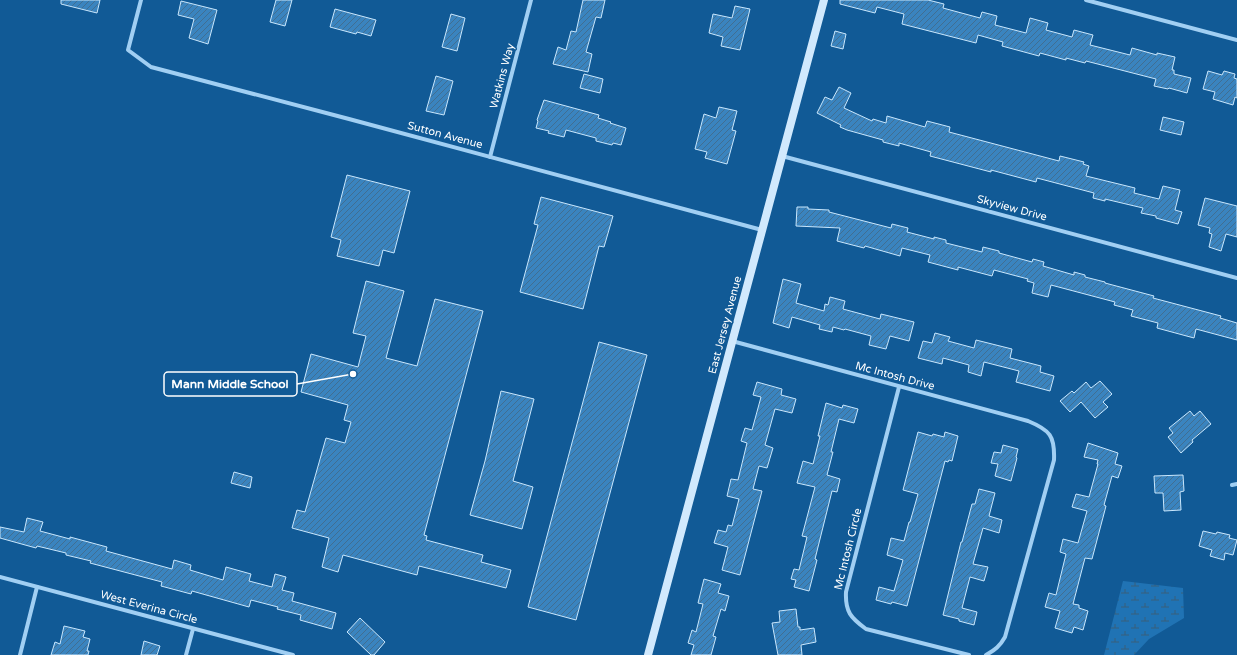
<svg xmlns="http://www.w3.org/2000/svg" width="1237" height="655" font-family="'Varela Round',sans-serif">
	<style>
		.wetland { fill: url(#wetland-marsh) }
		.building { fill: url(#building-hatch); stroke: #c9e7fd }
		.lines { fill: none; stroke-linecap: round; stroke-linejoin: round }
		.street { stroke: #a1cff3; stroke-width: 4 }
		.secondary { stroke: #d1e9fd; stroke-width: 8 }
		.labels { text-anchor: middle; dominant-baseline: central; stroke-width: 3; stroke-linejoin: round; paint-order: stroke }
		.street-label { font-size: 11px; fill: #fff; stroke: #115a96 }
		.leader { fill: none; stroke: #fff; stroke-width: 1.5 }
		.callout-dot { fill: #fff; stroke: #115a96; stroke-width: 1.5 }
		.callout { fill: #115a96; stroke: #fff; stroke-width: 1.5 }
		.callout-label { font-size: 12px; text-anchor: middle; font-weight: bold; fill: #fff }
	</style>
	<defs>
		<pattern id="wetland-marsh" width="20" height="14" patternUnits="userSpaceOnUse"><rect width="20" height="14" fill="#2073b4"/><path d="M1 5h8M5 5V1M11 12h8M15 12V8" fill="none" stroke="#385e7b"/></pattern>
		<pattern id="building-hatch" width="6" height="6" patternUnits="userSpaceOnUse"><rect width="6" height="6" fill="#3a84bf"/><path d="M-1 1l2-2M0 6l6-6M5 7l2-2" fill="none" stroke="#416e91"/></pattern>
	</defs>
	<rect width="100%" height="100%" fill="#115a96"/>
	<polygon class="wetland" points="1123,581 1183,588 1184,618 1149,639 1134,655 1104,655"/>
	<g class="building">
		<polygon points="61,0 100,0 97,13 61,4"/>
		<polygon points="276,0 292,0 285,26 270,22"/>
		<polygon points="583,0 605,0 601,18 596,17 586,52 592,54 588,72 553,64 558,47 566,50 571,31 576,32"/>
		<polygon points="840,0 928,0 944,4 943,8 980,18 982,12 997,16 995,25 1026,33 1030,18 1048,23 1046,30 1072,37 1074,30 1093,35 1090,45 1130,55 1132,48 1157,55 1157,53 1175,57 1172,70 1174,70 1174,74 1191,78 1187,93 1169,88 1168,89 1154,86 1156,79 1086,61 1085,63 1066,58 1066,60 1040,53 1039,56 1002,46 1003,42 978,35 976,43 902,24 904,14 877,7 875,13 840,4"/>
		<polygon points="181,1 217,10 208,44 189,38 194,19 178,15"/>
		<polygon points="735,6 750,9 740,50 721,46 723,37 709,33 713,14 732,18"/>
		<polygon points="335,9 376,20 371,36 357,32 356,34 330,27"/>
		<polygon points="451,14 465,18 457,51 442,47"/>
		<polygon points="835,31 846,34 843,49 831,46"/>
		<polygon points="1208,71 1222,75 1224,71 1235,74 1234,78 1237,79 1237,98 1235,97 1233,105 1213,99 1215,92 1203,89"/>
		<polygon points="584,74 603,79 600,93 580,88"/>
		<polygon points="436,76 453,81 444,115 426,111"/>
		<polygon points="839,87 851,93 844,108 872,121 873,119 886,123 887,116 925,127 927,121 950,127 949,132 1059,161 1060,156 1084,162 1083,164 1089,166 1086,176 1135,188 1134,193 1159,199 1163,186 1180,190 1175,210 1182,212 1178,224 1156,218 1156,216 1141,213 1143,208 1105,199 1105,201 1093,198 1094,193 1037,178 1036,182 991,170 991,172 930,156 931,152 899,143 899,146 883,142 883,140 847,130 840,127 841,125 817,113 825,97 832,100"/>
		<polygon points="544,100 599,115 598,118 611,122 610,123 626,128 621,145 613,143 612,145 596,141 596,138 566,130 564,137 548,133 549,131 536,128 538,121 537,120"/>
		<polygon points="719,107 737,111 732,130 736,131 727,164 705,158 707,152 695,149 704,114 716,118"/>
		<polygon points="1163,117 1184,122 1181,135 1160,130"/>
		<polygon points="347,175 410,191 394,253 383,250 379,266 337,256 341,240 331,237"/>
		<polygon points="541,197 613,216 604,247 599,246 583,309 520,292 538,225 534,224"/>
		<polygon points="1205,198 1237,206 1237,237 1226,234 1221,251 1209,247 1212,234 1209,233 1210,228 1198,225"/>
		<polygon points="797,207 808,207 808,209 829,210 829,212 891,228 892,224 908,228 907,232 934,239 934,237 946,240 946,243 982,252 983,247 999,251 999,253 1032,262 1033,259 1044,262 1043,266 1074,275 1074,272 1085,275 1085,277 1105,282 1105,283 1154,296 1153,298 1221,316 1220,318 1237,323 1237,340 1196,329 1194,338 1157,328 1158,323 1131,316 1133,310 1114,305 1115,302 1051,285 1048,297 1032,293 1034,283 1027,281 1028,279 994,270 992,276 958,267 958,270 928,262 930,255 902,248 900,256 865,246 864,248 837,241 840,228 796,226"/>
		<polygon points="783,279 801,284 796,303 824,311 825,304 828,305 830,297 845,301 843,309 880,319 881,314 914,322 909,341 890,336 886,349 869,345 871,336 845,329 844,330 833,327 832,332 819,329 820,325 792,317 789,328 773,323"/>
		<polygon points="366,281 404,291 386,358 417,366 435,299 483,311 424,535 427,536 426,540 483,555 481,562 511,570 506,588 419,566 417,575 343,555 338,572 322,567 329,538 292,528 297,510 305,512 326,438 345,443 351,422 344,420 348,405 301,392 311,354 358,367 366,336 353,333"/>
		<polygon points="935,333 950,337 948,341 974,348 976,340 1012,349 1010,358 1041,366 1040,372 1054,376 1050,391 1016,382 1019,371 984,362 981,376 968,372 969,365 943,358 942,364 918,358 923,341 932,343"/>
		<polygon points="599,342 647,355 576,620 528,607"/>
		<polygon points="1100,381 1112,394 1103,402 1108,407 1095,418 1081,402 1070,412 1060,401 1072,391 1074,393 1086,382 1091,388"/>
		<polygon points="757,382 782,389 781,395 796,399 792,413 775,409 765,445 773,448 767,468 759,466 753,489 762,491 740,575 722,570 728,547 714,543 718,530 726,532 728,525 732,526 739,499 727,496 731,479 738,480 747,443 741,441 745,428 752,430 761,397 753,395"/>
		<polygon points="501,391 534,399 513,481 533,487 522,529 470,515 485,461"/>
		<polygon points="826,403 842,408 843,405 858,409 854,423 839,419 831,452 833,452 827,475 840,479 837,492 832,491 815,559 817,560 809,591 794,587 796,580 791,579 794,569 799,570 807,537 802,536 815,487 797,483 803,461 813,464 820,436 818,436"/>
		<polygon points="1190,411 1194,416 1200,411 1211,424 1192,440 1193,442 1181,453 1168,437 1173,433 1169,428"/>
		<polygon points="918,432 932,436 933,434 944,437 945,432 958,436 952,461 949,460 948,462 945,461 907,606 892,602 891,604 876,600 879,587 894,591 903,560 887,555 891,538 904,541 909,522 910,522 918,494 903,490"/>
		<polygon points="1088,443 1118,453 1115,464 1122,466 1118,478 1112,476 1104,505 1106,506 1092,559 1085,558 1073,604 1079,605 1079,608 1088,611 1083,630 1074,627 1072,633 1055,628 1060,611 1045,607 1049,593 1056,595 1066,554 1060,552 1063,539 1078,543 1087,511 1072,507 1076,494 1089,497 1098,464 1097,464 1098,460 1084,457"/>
		<polygon points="1003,445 1018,449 1016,457 1017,458 1011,481 995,476 998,464 991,463 994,452 1001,453"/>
		<polygon points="234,472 252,477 250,488 231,483"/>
		<polygon points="1183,475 1184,491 1180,492 1181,510 1164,511 1163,493 1155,493 1154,476"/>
		<polygon points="979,489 995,493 989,516 1002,520 999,533 983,528 973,564 988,567 984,581 970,577 962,608 977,612 974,625 959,621 959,619 943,615 961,542 962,542 972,504 975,504"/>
		<polygon points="27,518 43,522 40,531 70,539 70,537 107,547 106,551 172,569 174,560 191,565 190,570 223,580 226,567 251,574 249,581 272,587 275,574 286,577 282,590 294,593 292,601 336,613 332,629 300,620 301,615 277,609 278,607 251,600 249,607 192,591 191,594 161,586 162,582 90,563 91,561 66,555 66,553 37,546 36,548 0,538 0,527 24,532"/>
		<polygon points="1203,531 1216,534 1217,532 1230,535 1229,538 1237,540 1233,555 1225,553 1224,560 1210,556 1212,550 1199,546"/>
		<polygon points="704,579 721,584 718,593 729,596 725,611 721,609 713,636 716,637 711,655 691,655 694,645 688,643 692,630 696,632 703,604 698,603"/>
		<polygon points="796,609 798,627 800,627 800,630 814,628 816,642 801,645 802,655 778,655 772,623 780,622 779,611"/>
		<polygon points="360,618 385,642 374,655 371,655 347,632"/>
		<polygon points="64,626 85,631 83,637 90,639 87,651 89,651 88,655 51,655 55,642 60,644"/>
		<polygon points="144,641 160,646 157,655 141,655"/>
	</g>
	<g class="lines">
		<g class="street">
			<polyline points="141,0 128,50 151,67 349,119 762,230"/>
			<polyline points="1086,0 1237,40"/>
			<polyline points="782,156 1237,278"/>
			<polyline points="490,157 531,0"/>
			<path d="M732,341L1028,421C1050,430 1055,436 1054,460L1005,637C1000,646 995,650 986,655"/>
			<path d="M899,387L846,592C845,612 851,618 866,629L969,655"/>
			<polyline points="1232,485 1237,484"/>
			<polyline points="0,577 293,655"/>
			<polyline points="20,655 37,587"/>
			<polyline points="186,655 193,629"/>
		</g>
		<polyline class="secondary" points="648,655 824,0"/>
	</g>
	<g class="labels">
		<g class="street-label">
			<text transform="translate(502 76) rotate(-75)">Watkins Way</text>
			<text transform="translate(445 135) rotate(15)">Sutton Avenue</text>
			<text transform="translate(1012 208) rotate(15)">Skyview Drive</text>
			<text transform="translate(725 325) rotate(-75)">East Jersey Avenue</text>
			<text transform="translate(895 376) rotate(15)">Mc Intosh Drive</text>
			<text transform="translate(848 549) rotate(-76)">Mc Intosh Circle</text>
			<text transform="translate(149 607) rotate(15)">West Everina Circle</text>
		</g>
	</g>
	<path class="leader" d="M353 374L297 384"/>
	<circle class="callout-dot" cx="353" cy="374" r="4"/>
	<rect class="callout" x="164" y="372" width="133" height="24" rx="4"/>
	<g class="callout-label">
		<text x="230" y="388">Mann Middle School</text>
	</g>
</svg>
